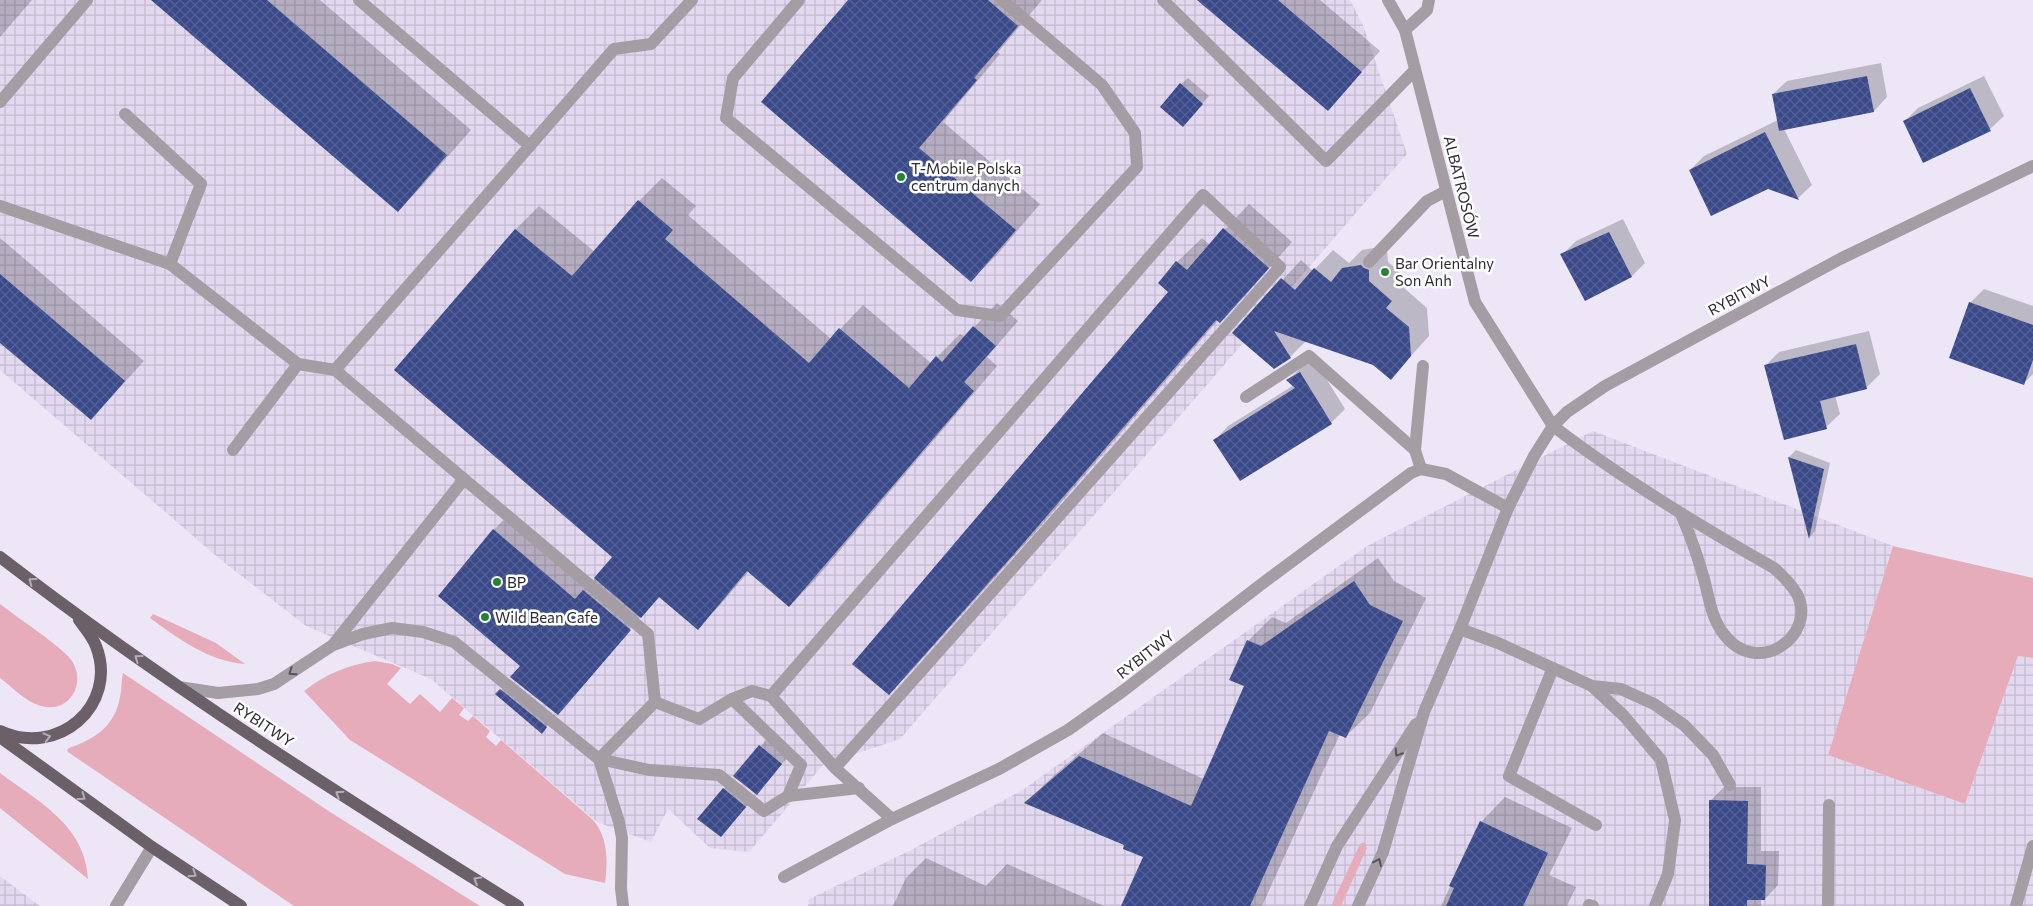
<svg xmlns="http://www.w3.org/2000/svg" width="2033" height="906" font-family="Commissioner,sans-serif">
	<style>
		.industrial { fill: url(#industrial-grid) }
		.grass { fill: #e7acb9 }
		.shadow { fill: #0003 }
		.building { fill: url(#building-cross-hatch) }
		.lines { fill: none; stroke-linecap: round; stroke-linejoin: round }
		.service { stroke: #a49da3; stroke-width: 12 }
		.minor { stroke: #a49da3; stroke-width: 12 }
		.primary { stroke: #6b5f68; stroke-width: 12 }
		.oneway { stroke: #b5afb4 }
		.oneway2 { stroke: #575359 }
		.poi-dot { fill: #268334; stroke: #fff; stroke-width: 2 }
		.labels { text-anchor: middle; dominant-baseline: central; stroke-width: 5; stroke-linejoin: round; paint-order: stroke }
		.poi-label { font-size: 15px; fill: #2d2b31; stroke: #fff; text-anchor: start }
		.street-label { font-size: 15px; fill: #2d2b31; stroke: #fff }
	</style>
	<defs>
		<pattern id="industrial-grid" width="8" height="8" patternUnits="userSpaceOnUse" patternTransform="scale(1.25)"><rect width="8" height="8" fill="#e2d9f1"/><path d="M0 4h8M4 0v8" fill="none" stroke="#c2bacf"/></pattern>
		<pattern id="building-cross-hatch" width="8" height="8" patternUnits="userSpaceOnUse" patternTransform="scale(1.25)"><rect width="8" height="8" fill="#39498a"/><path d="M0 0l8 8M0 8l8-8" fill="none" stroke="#546195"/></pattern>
	</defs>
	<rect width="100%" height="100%" fill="#ece6f7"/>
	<g class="industrial">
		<polygon points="0,0 1350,0 1363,25 1407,154 900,739 823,765 749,852 710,848 668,809 651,842 597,822 431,679 306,626 221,560 0,370"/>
		<polygon points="1593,431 1893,546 1828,755 1965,804 2018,656 2033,658 2033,906 808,906 809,899 909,851 1021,791 1367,546"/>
		<polygon points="0,876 40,906 0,906"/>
	</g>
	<g class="grass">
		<polygon points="1893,546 2033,578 2033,658 2018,656 1965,804 1828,755"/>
		<path d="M0,604C15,616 64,648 72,661C87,685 68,714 41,706C26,702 12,687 0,678Z"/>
		<path d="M153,614L216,643L245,664C208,661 179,639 150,618Z"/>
		<path d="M375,661L392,664L401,668L387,684L410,704L420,694L440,712L452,698L464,708L459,715L468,721L473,716L490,731L486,737L496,746L501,740L592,819C608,836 608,861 605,883L565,874L350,740L304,691C326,674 347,665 375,661Z"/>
		<path d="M123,673L330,812L480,906H294L68,752L67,750L69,748C95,739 115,726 120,697C122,689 121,681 123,673Z"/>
		<path d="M0,773C39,802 85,825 88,879L0,808Z"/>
		<polygon points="1364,842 1367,848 1341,906 1331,906 1360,844"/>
	</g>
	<g class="shadow">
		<polygon points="0,0 32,0 0,37"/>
		<polygon points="153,0 320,0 471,130 422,186 398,211"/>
		<polygon points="850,0 1042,0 998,52 1000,54 943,122 1040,204 996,256 971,280"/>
		<polygon points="1208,0 1320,0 1380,51 1328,110"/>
		<polygon points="1881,63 1887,97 1874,111 1784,129 1812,185 1798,198 1768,188 1690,170 1704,156 1778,120 1773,94 1787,81"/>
		<polygon points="1984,76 2004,116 1990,129 1904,122 1918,108"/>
		<polygon points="1188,78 1209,96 1189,118 1181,84"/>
		<polygon points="662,178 696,206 688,215 831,339 863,305 931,363 960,334 965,337 997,303 1018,321 987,357 997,366 813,582 789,606 749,571 721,604 697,628 661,596 640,617 569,702 521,666 494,530 505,518 587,588 614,556 515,230 539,206 595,252 639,201"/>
		<polygon points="1249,204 1292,242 1244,297 1220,321 1218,320 1039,528 913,669 889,694 1170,292 1177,262 1202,238 1210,245"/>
		<polygon points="1623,219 1645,263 1632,276 1586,300 1562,255 1576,241"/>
		<polygon points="0,238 144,361 91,419 0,341"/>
		<polygon points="1380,247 1387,251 1388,262 1410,281 1404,288 1427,308 1429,336 1391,378 1374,364 1306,341 1290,357 1234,333 1301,260 1313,271 1333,250 1349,263 1362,250"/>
		<polygon points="1984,289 2033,306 2033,374 2024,383 1970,303"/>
		<polygon points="1869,331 1880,374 1866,388 1835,395 1840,414 1826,427 1766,365 1779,352"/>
		<polygon points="1314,359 1345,409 1331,423 1240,479 1215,440 1228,426 1294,385 1288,380 1302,367"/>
		<polygon points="1796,450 1830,463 1815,531 1810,537 1789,457"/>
		<polygon points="1378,558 1394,581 1426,598 1370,713 1346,736 1340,734 1262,906 1122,906 1145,856 1126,845 1027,802 1050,779 1103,733 1204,779 1246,686 1248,641 1272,617 1286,623"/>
		<polygon points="507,683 548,725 541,732 501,690"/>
		<polygon points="767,739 788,757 763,786 735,776"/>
		<polygon points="730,783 752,800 727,829 724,789"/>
		<polygon points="1724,787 1761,787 1761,851 1779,851 1778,885 1765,899 1761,899 1761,906 1710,906 1710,801"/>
		<polygon points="1505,797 1572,828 1549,875 1576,887 1567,906 1441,906 1481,822"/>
		<polygon points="926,858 986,886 1007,864 1104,906 893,906 906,878"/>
	</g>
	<g class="building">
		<polygon points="151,0 267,0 447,155 398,212"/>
		<polygon points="848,0 988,0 1018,26 974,78 977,80 919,148 1016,230 971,282 761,102"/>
		<polygon points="1197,0 1278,0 1362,72 1328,111"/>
		<polygon points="1867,76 1874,112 1779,131 1772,94"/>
		<polygon points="1180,83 1203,104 1183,127 1160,107"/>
		<polygon points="1970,88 1991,131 1923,163 1903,121"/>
		<polygon points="1765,132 1799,200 1768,189 1711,216 1689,170"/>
		<polygon points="638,200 673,230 665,239 809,363 839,328 909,388 936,356 942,362 973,326 996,346 964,382 974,391 789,607 747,571 698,630 659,597 641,618 594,578 612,557 394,370 515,229 572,276"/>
		<polygon points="1223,228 1269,268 1220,323 1216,320 1014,554 889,695 852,664 1168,292 1158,283 1176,261 1187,270"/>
		<polygon points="1609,232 1632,277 1585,301 1560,254"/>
		<polygon points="1361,265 1364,268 1369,270 1369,281 1392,301 1386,308 1409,327 1411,356 1391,380 1373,365 1274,331 1291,358 1274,369 1232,333 1281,278 1295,290 1314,268 1331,282 1342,268"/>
		<polygon points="0,274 125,381 91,420 0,343"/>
		<polygon points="1969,302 2033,325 2033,360 2024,385 1949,358"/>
		<polygon points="1856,344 1867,389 1820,401 1827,429 1784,440 1764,365"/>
		<polygon points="1300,372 1332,424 1240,481 1213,440 1295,388 1286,380"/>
		<polygon points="1788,457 1824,469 1809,539"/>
		<polygon points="493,529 575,599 583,590 631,630 558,715 510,677 520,666 438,596"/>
		<polygon points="1354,581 1370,605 1403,621 1346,738 1329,731 1250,906 1121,906 1143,857 1123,849 1124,845 1024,803 1079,756 1191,806 1244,686 1229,680 1247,640 1261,646"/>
		<polygon points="500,689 547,727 542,734 495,694"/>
		<polygon points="759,745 782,764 757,795 733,776"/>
		<polygon points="723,788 746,807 721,837 697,819"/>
		<polygon points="1709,800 1748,801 1747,864 1766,865 1765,900 1747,900 1747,906 1709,906"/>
		<polygon points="1480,821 1548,853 1523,906 1446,906 1454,888 1449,886"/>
	</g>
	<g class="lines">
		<g class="service">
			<polyline points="359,0 530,146"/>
			<polyline points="799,0 733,78 726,118 957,310 1000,316 1137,167 1135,133 1102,85 1002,0"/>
			<polyline points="1163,0 1326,161 1415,70"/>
			<polyline points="1405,30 1427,10 1429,0"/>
			<polyline points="0,102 87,0"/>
			<polyline points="125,114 201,184 170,264 298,364 335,370"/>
			<polyline points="0,206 170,264"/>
			<polyline points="1369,262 1427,201 1446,191"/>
			<polyline points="1246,397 1309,356 1415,450"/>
			<path d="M1553,426C1622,479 1698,525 1774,568C1783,576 1791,584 1797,594C1818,635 1757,680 1723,633C1711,617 1709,597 1704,579C1698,557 1690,535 1681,514"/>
			<polyline points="233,450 298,364"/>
			<polyline points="1421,469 1415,450 1423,366"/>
			<polyline points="464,479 648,634 655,702"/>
			<polyline points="1460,629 1498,643 1592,686 1624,716 1661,760 1675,820 1668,874 1655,906"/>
			<polyline points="333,645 464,479 335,370 614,49 651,44 692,0"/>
			<polyline points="1553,668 1509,776 1596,825"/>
			<polyline points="1592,686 1621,689 1654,704 1684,725 1713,755 1730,785"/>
			<polyline points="179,687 218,693 258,689 274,684 333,645 363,634 392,628 423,632 454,642 599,759 619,822 622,838 621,888 623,906"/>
			<polygon points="732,699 801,765 788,796 764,811 719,775 649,770 599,759 655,702 699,719"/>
			<polyline points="732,699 752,691 771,696"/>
			<polyline points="835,768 1280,267 1203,195 771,696 835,768 892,819"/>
			<polyline points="788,796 859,788"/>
			<polyline points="1589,905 1593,906"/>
			<polyline points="1828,906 1829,805"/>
			<polyline points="2016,906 2033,846"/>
		</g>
		<g class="minor">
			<polyline points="1388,0 1405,30 1475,302 1553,426"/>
			<polyline points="784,877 892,819 999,769 1068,730 1123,691 1259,586 1411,473 1421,469 1446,474 1508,508"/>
			<polyline points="116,906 152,847"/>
			<polyline points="1310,906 1337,846 1416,724"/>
			<polyline points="1358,906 1383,852 1424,712 1460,629 1508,508 1534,456 1553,426 1567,412 1605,386 1840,259 2033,166"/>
		</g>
		<g class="primary">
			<path d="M0,557C165,684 341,796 518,906"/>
			<path d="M0,731C57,758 119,706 96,646C92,636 85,628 79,620"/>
			<polyline points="0,737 152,847 241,906"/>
		</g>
	</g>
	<defs><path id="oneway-chevron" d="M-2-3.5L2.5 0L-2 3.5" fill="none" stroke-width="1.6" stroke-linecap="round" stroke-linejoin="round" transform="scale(1.25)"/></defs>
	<g class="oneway">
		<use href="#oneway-chevron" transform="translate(32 581) rotate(-144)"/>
		<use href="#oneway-chevron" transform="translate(138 658) rotate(-144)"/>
		<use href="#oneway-chevron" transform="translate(47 737) rotate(-15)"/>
		<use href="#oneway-chevron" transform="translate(339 794) rotate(-147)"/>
		<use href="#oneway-chevron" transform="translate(82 797) rotate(36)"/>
		<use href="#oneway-chevron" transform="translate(193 874) rotate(33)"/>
		<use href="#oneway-chevron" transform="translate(477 880) rotate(-149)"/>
	</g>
	<g class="oneway2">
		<use href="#oneway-chevron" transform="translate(292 672) rotate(146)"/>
		<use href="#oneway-chevron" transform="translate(1398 753) rotate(123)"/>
		<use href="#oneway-chevron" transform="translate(1378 862) rotate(-65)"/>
	</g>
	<g class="poi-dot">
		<circle cx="901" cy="177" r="5"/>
		<circle cx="1385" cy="272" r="5"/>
		<circle cx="497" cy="582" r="5"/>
		<circle cx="485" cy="617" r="5"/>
	</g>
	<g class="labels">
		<g class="poi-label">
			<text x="911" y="168">T‑Mobile Polska<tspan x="911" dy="17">centrum danych</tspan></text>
			<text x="1395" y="263">Bar Orientalny<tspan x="1395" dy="17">Son Anh</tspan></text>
			<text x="507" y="582">BP</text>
			<text x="495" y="617">Wild Bean Cafe</text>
		</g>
		<g class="street-label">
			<text transform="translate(1462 187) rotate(76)">ALBATROSÓW</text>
			<text transform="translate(1739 295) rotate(-28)">RYBITWY</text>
			<text transform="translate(1145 654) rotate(-38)">RYBITWY</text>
			<text transform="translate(264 724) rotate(33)">RYBITWY</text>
		</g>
	</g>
</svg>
